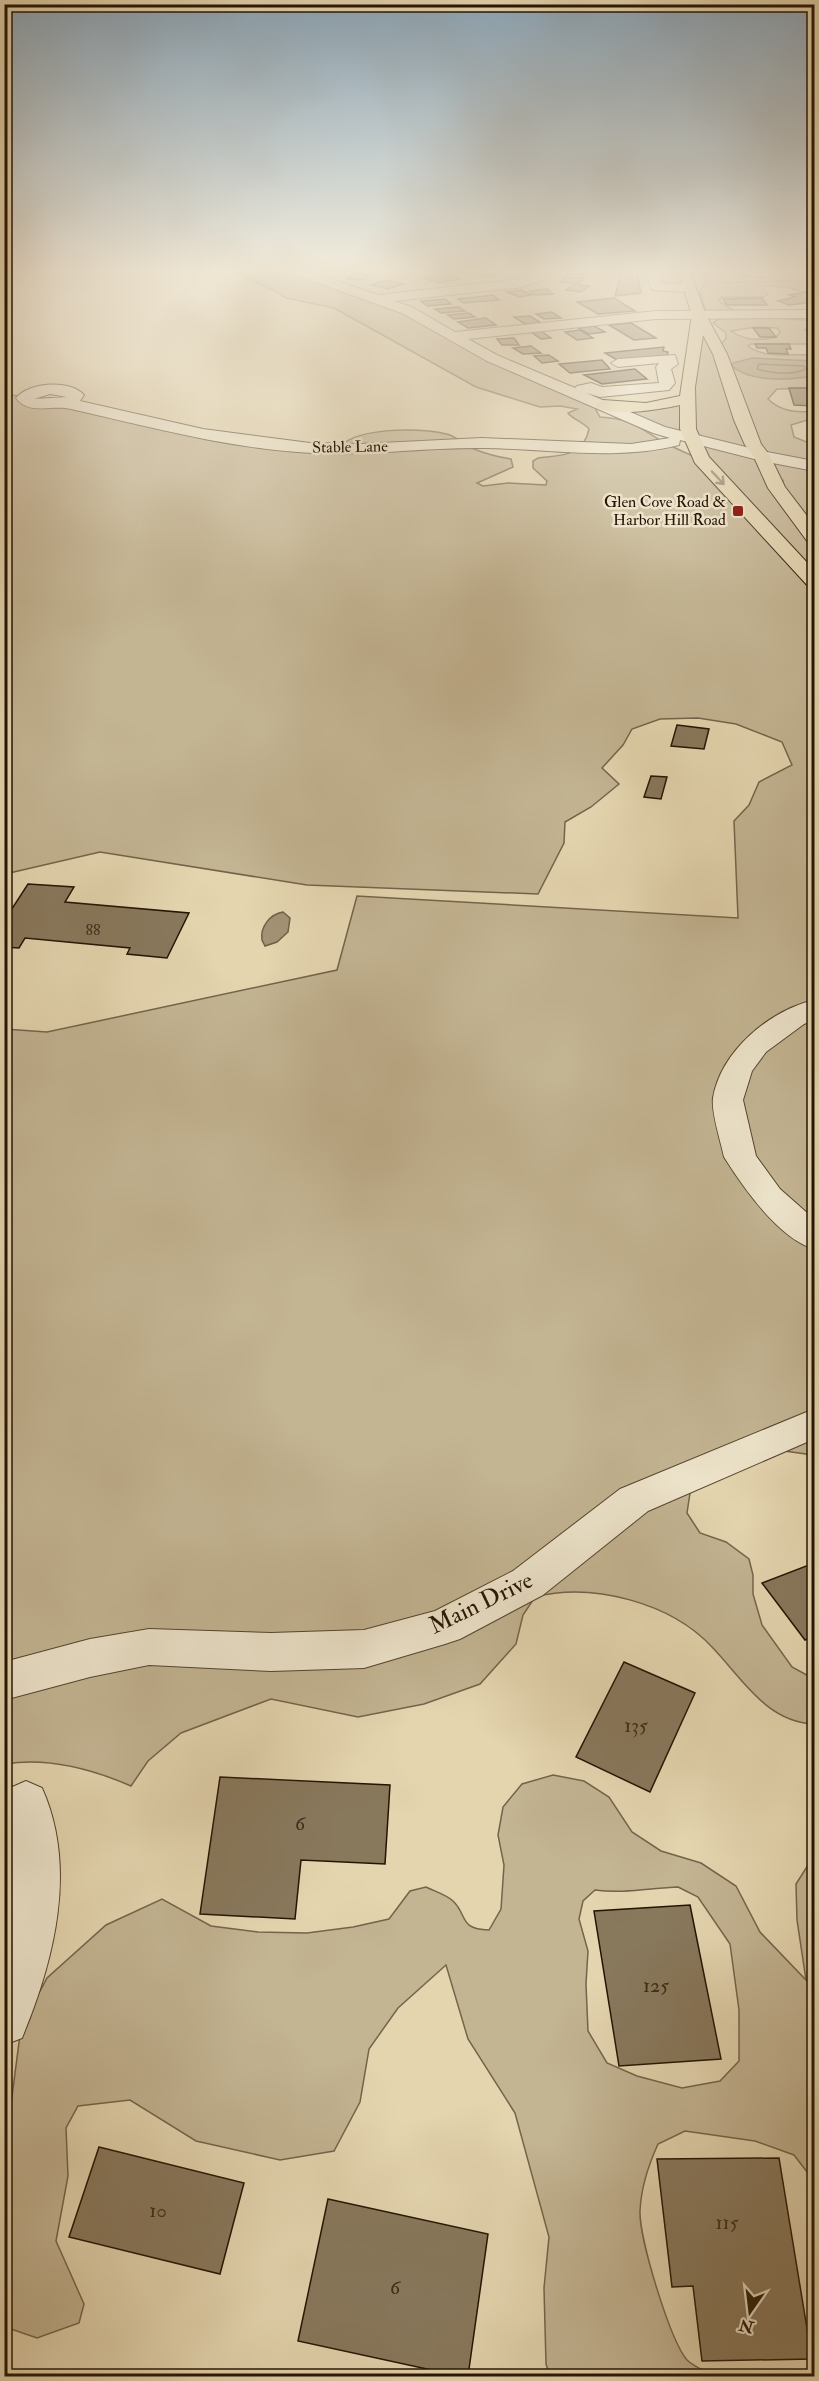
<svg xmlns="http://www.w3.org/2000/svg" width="819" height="2381" font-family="'IM FELL Double Pica',serif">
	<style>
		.green { fill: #c3b492; stroke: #74644a; stroke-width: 1.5; fill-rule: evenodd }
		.water { fill: #a39375; stroke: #706047; stroke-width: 1.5 }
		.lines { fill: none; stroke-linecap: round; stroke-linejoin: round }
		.shore { stroke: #64543c; stroke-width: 1.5 }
		.building { fill: #88785c; stroke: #241403; stroke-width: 1.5 }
		.minor-casing { stroke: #54442e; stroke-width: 2 }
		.major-casing { stroke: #241403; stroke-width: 2 }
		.minor { fill: #ede4cb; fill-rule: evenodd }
		.major { fill: #e4d5af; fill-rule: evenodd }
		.oneway { stroke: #8e7e62 }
		.poi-dot { fill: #8f2418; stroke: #ede4cb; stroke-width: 2 }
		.labels { text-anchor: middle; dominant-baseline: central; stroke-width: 5; stroke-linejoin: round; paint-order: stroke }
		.far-street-label { font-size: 16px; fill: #241403; stroke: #ede4cb }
		.far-poi-label { font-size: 16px; fill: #241403; stroke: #ede4cb; text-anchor: end }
		.number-label { font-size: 16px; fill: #3d2d19 }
		.near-number-label { font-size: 20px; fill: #3d2d19 }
		.near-street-label { font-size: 24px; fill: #241403; stroke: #ede4cb }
	</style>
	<rect width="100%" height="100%" fill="#e4d5af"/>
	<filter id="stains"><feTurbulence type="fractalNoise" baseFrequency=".00333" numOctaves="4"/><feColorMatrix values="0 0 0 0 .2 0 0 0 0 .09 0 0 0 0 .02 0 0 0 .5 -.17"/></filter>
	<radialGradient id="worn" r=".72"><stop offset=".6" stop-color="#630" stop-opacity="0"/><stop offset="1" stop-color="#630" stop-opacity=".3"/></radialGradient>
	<g class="green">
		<path d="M224,269H286L413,316L464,348L511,370L582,398L595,408L600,417C636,419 640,430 669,445C679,450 689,454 699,459L686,438L618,407L688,399L699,315L720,346L726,338V333L713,323C725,309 795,322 814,320V326L804,330L814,331V344H751L748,346C766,360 794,353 814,355V388L777,389L768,399C781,412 798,413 814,411V418L791,425L794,437L814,445V529L783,489V481L777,488L814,537V1459L806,1454L777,1450L706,1479L690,1493L687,1513L700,1533L726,1542L749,1559L753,1575V1594L762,1625L792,1667L814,1679V1724C766,1722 742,1678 712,1647C671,1603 593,1582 535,1597L523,1615L516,1644L480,1684L424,1704L358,1717L271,1699L181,1733L148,1761L131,1786C92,1769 48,1757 5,1764V1029L47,1032L337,970L357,896L738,918L734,821L749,805L759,782L792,765L782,742L736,724L698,718L660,719L632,729L623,745L602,768L619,784L591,807L565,822L564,843L538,894L307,885L100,852L5,874L4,395L26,396L24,398L204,434L341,446C358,427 427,427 450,435C459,439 466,446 474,449C486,454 498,457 511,459L513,467L477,483L483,486L508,483L546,485L547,481L533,468V461L538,458C563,455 583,457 589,429C583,422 572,419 568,413L577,409L560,406L540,407L476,387L334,308L286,298L275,291ZM756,327L777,328L780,332L776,337C760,341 745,341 731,331Z"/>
		<path d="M700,269H796L768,278L720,274L716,276L717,279L723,282L814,281V294C797,290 782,285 764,286L763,288L768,294L763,297H721L719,301L736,312L711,313L705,310L700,292C703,280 714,284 700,269Z"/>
		<path d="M553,1775L584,1781L609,1797L632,1832L661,1851L701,1863L736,1886L760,1932L806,1980L797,1920L796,1884L810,1862H814V2181L794,2155L755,2141L685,2131L658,2144C648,2166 641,2187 640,2211C639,2238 670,2340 687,2360C694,2367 707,2372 715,2376H550L546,2364L544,2288L549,2237L515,2113L468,2039L446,1965L398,2008L369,2049L360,2102L334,2151L280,2160L196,2141L130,2100L78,2106L66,2128L68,2176L56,2241L84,2304L79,2323L37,2338L5,2327V2126L11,2104L21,2027L47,1978L106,1925L162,1899L211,1926L258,1932L307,1933L353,1927L389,1919L410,1891L426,1887C434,1891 447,1895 453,1901C468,1915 458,1929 489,1930L501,1909L504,1865L498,1835L503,1807L522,1784ZM678,1887L698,1897L730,1944L739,2010V2061L720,2081L682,2088L637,2076L607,2063L588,2031L586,1984L588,1951L579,1919L583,1901L595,1890C623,1894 651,1888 678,1887Z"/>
	</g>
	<g class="water">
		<path d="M752,358L813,361L814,376C791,380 751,383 732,366L733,363Z"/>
		<path d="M283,912L290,918L288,932L277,942L265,946L262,940C260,927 270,914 283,912Z"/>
	</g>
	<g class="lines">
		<path class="shore" d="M759,364L804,366L806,369C791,376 772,373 757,369Z"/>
	</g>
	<g class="building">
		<polygon points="489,269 498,269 506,270 491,277 475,275"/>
		<polygon points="570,269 574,269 592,270 589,275 567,274"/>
		<polygon points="622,269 636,269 641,293 615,296"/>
		<polygon points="353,273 370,275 363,280 347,279"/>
		<polygon points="449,275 460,279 439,283 423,278"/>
		<polygon points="564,277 584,278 580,283 561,282"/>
		<polygon points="386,280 403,284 388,289 371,285"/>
		<polygon points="574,284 589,286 581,292 566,290"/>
		<polygon points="547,289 553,294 536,295 530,291"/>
		<polygon points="521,290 532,295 519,297 507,292"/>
		<polygon points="805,292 814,296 814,302 789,305 778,301 795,297 789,295"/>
		<polygon points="493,295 499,300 464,303 458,299"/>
		<polygon points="614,298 635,311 598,314 577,302"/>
		<polygon points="762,298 767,305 727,305 723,299"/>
		<polygon points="445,299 451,304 427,306 421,301"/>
		<polygon points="459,307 465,311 441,313 435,309"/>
		<polygon points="552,312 561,318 544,319 536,314"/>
		<polygon points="469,313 475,317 454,319 448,315"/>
		<polygon points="530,316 541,323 525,324 514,317"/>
		<polygon points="486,318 496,325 468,328 458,322"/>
		<polygon points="631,323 656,338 634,340 609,325"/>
		<polygon points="594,326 605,332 589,334 578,328"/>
		<polygon points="753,328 769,328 776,337 760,337"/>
		<polygon points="580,330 593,338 577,340 565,332"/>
		<polygon points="541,331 551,338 541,339 531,332"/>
		<polygon points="514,338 519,345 502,345 497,339"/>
		<polygon points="755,344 789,344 791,349 786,349 788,354 768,353 766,348 757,348"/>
		<polygon points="531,346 541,353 523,354 513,348"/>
		<polygon points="664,347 663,351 668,352 667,356 617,360 605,353"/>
		<polygon points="549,355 558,361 542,363 534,356"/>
		<polygon points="602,360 610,369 570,373 559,364"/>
		<polygon points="635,369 647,379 602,384 584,375"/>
		<polygon points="789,388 814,388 814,406 794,405"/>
		<polygon points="677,725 709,729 704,749 671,746"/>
		<polygon points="651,776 667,777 661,799 644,797"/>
		<polygon points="28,884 74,887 65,902 189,913 167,958 127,954 130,948 25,938 19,948 4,947 4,921"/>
		<polygon points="814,1563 814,1636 805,1640 762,1583"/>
		<polygon points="624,1662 695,1693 650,1792 576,1757"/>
		<polygon points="220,1777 390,1785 385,1864 301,1860 295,1919 200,1914"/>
		<polygon points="690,1905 721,2059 619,2066 594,1911"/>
		<polygon points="99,2147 244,2183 220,2274 69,2237"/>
		<polygon points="779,2158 812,2359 702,2361 693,2286 672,2287 657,2159"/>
		<polygon points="328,2199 488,2234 468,2376 459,2376 298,2341"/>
	</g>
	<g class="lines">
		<defs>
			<g id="minor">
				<path d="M285,269H303L378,295L521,279L536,273L539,269H551L546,279L523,287L394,301L412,307L455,332L656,311L814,310V318L656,319L468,339L497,355L575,388L577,386L591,383L602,387L659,383L656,367L659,363L618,367L611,363L618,359L675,355L678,364L671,369L675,383L669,390L600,397L586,393L665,427L762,451L814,461V471L762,461L680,440L679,445C616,461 549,449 484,448C427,447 370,456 312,453C231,449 150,427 71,409C53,404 29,416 16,398C29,382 70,379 84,395L80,401L203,429L310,443L360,444L482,438L631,444L670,438L653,433L487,361L402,313L287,272ZM50,394L67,397L34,399Z"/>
				<polygon points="645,269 657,269 662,283 688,284 695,288 688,292 652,290"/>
				<path d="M814,1000V1020L804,1024L766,1052L752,1071L743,1100L756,1156L780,1189L814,1219V1249C778,1238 743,1187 724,1157C721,1142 711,1112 713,1098C721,1051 769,1011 814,1000Z"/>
				<polygon points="814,1409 814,1439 648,1511 543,1595 460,1639 445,1644 364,1668 271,1671 149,1665 90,1677 4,1700 4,1662 90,1639 149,1629 271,1633 364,1630 435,1611 513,1571 620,1489"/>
				<path d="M26,1781L42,1788C78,1868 54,1961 22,2038L4,2045V1936L12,1887V1860L4,1799L10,1788Z"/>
			</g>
			<path id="major" d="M677,269H689L706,315L727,354L761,444L770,456L785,487L814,525V542L807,541L768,488L754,457L745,445L734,420L713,354L703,335L695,387L696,429L709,457L814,570V587L807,585L695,463L680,429V405C662,409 607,419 595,405L603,400L646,403L680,396L692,315Z"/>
		</defs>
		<use href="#minor" class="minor-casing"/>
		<use href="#major" class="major-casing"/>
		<use href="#minor" class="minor"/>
		<use href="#major" class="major"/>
	</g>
	<defs><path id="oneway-shaft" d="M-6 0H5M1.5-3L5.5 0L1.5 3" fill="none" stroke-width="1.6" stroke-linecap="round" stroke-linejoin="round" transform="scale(1.5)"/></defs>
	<use class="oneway" href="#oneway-shaft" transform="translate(718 478) rotate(47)"/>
	<linearGradient id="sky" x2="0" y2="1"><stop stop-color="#8ca7ba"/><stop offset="0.45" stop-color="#f3ecdb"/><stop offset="1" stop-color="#f3ecdb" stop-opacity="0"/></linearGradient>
	<rect width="819" height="602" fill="url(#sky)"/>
	<rect class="poi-dot" x="732" y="505" width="12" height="12" rx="3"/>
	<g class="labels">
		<g class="far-street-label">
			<text transform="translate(350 447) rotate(-1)">Stable Lane</text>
		</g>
		<g class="far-poi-label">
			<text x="726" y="502">Glen Cove Road &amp;<tspan x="726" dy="18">Harbor Hill Road</tspan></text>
		</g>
		<g class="number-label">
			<text x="93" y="930">88</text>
		</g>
		<g class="near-number-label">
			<text x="636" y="1725">135</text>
			<text x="300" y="1823">6</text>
			<text x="656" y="1985">125</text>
			<text x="158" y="2210">10</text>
			<text x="727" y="2222">115</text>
			<text x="395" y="2287">6</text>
		</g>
		<g class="near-street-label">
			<text transform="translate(481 1603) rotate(-26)">Main Drive</text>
		</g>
	</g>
	<rect width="819" height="2381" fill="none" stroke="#e4d5af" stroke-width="24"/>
	<rect x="6" y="6" width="807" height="2369" fill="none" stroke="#241403" stroke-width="3"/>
	<rect x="12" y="12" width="795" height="2357" fill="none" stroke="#241403" stroke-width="1.5"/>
	<g transform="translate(750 2312) rotate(194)" stroke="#ede4cb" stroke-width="4.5" paint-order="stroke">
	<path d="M0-4.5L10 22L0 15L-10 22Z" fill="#241403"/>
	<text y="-9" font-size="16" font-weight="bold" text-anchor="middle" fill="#241403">N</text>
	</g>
	<rect width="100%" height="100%" filter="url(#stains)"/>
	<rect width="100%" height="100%" fill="url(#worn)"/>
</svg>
